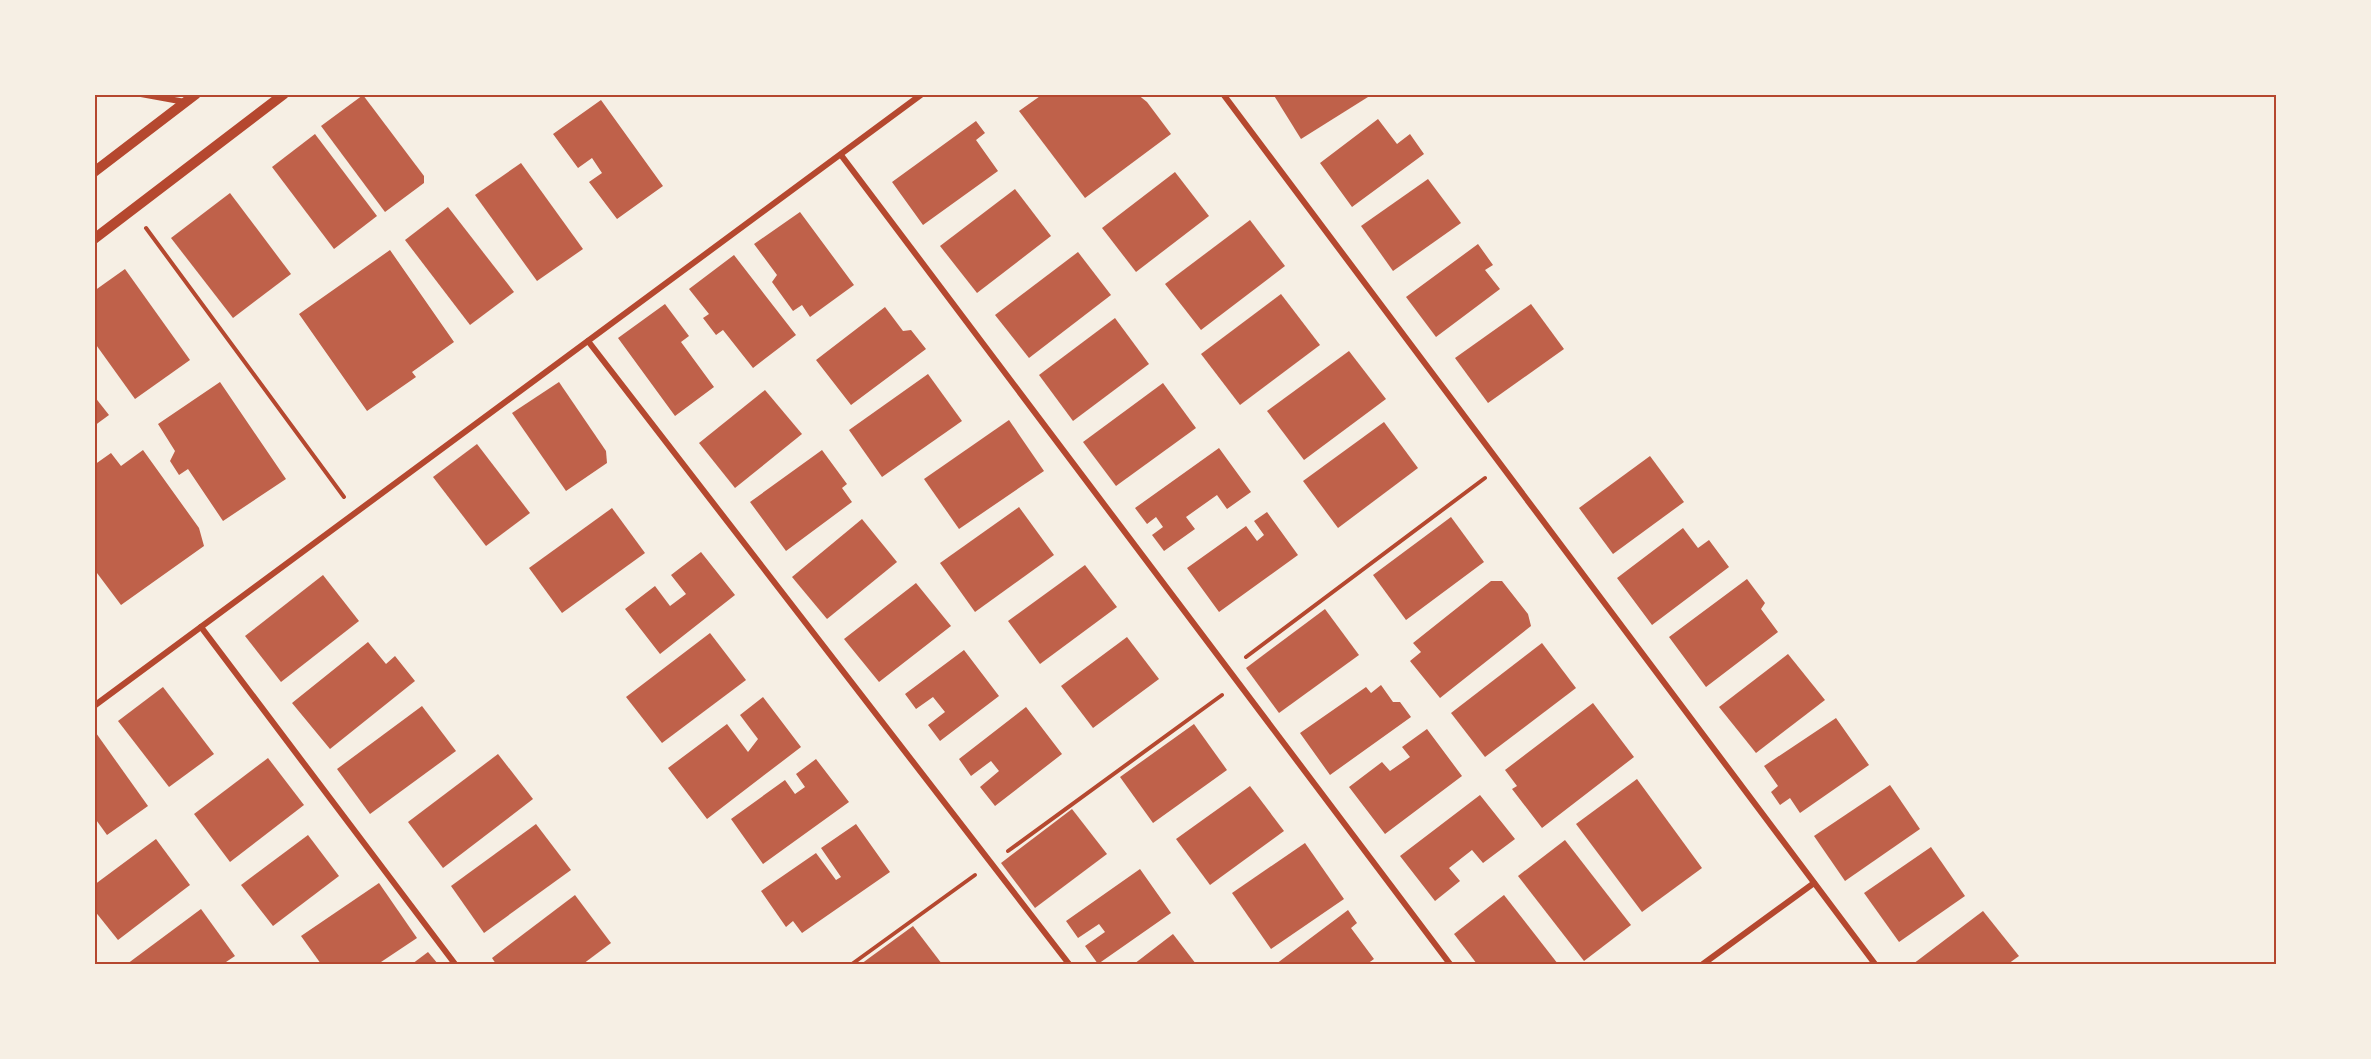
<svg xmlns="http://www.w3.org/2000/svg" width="2371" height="1059" font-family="'IBM Plex Serif',serif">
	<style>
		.building { fill: #bf614a }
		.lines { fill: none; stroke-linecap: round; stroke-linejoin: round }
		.path { stroke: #b5482f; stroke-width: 4 }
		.minor { stroke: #b5482f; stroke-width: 6 }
		.tertiary { stroke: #b5482f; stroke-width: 10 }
		.neatline { fill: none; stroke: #b5482f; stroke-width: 2 }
	</style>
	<rect width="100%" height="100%" fill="#f6efe4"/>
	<g class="building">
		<polygon points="1043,94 1137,94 1147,102 1171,134 1085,198 1019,111"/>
		<polygon points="1273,94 1366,94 1368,97 1301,139"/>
		<polygon points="363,95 424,176 424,183 385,212 321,126"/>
		<polygon points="601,100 663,186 617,219 589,182 602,173 592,158 578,168 553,134"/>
		<polygon points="1378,119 1397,144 1410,134 1424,154 1352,207 1320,163"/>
		<polygon points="976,121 985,133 976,140 998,171 923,225 892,182"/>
		<polygon points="315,134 377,216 334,249 272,167"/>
		<polygon points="521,163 583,249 537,281 475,195"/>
		<polygon points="1175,172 1209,216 1136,272 1102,228"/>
		<polygon points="1428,179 1461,223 1393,271 1361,226"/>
		<polygon points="1015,189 1051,236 977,293 940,246"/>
		<polygon points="230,193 291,274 233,318 171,238"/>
		<polygon points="448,207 514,292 470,325 405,240"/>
		<polygon points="800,212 854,285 810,317 802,305 793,311 772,282 777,275 754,244"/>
		<polygon points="1250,220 1285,266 1201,330 1165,284"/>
		<polygon points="1478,244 1493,265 1485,270 1500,289 1436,337 1406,297"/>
		<polygon points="390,250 454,342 412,372 416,377 367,411 299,314"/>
		<polygon points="1078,252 1111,295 1029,358 995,315"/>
		<polygon points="734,255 796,335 753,368 723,330 716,335 703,318 709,314 689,289"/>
		<polygon points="125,269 190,360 135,399 94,342 94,291"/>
		<polygon points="1281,294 1320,345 1240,405 1201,354"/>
		<polygon points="665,304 689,336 681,342 714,387 675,416 618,338"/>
		<polygon points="1531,304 1564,349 1488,403 1455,358"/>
		<polygon points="885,307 903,331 911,330 926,349 851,405 816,360"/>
		<polygon points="1115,318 1149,364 1073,421 1039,375"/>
		<polygon points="1349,351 1386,399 1304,460 1267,411"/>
		<polygon points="928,374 962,421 882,477 849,430"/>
		<polygon points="220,382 286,479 223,521 188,469 179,475 170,461 175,451 158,424"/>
		<polygon points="559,382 606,451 607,463 566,491 512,413"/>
		<polygon points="1163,383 1196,428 1116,486 1083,442"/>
		<polygon points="765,390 802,434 735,488 699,443"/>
		<polygon points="94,396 109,415 94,426"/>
		<polygon points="1009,420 1044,471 959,529 924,479"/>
		<polygon points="1384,422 1418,468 1338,528 1303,481"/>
		<polygon points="477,444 530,513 486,546 433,477"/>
		<polygon points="1219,448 1251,492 1227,509 1217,495 1186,517 1195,529 1164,551 1152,535 1163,527 1156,517 1147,524 1135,508"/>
		<polygon points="143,450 199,528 204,546 121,605 94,569 94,465 111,453 121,466"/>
		<polygon points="822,450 847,484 842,488 852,502 786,551 750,502"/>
		<polygon points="1650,456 1684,502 1613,554 1579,508"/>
		<polygon points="1019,507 1054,555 975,612 940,563"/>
		<polygon points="612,508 645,553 562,613 529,568"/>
		<polygon points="1267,512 1298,555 1219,612 1187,568 1246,526 1257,541 1264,535 1254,521"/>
		<polygon points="1451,517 1484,562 1406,620 1373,575"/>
		<polygon points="862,519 897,562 827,619 792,577"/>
		<polygon points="1683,528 1698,548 1709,540 1729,567 1652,625 1617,578"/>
		<polygon points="701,552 735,595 660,654 625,609 655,586 670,606 686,594 671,575"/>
		<polygon points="1085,565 1117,607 1040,664 1008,621"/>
		<polygon points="323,575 359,621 281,682 245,636"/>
		<polygon points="1747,579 1765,603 1761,609 1778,632 1706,687 1669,637"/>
		<polygon points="1491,581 1502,581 1528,614 1531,626 1440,698 1410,661 1421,652 1413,643"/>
		<polygon points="916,583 951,626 879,682 844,639"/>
		<polygon points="1325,609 1359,655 1279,713 1246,668"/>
		<polygon points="710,633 746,680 662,743 626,697"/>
		<polygon points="1127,637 1159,679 1093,728 1061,686"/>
		<polygon points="368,642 386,664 395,656 415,681 330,749 292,703"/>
		<polygon points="1542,643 1576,688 1485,757 1451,713"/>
		<polygon points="964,650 999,696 940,741 928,725 945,712 933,697 916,709 905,694"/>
		<polygon points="1788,654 1825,700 1756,753 1719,707"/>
		<polygon points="1381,685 1393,702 1400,702 1411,717 1330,775 1300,733 1366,687 1371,693"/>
		<polygon points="163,687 214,754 169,787 118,721"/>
		<polygon points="763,697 801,747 707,819 668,768 727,724 748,752 758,739 740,715"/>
		<polygon points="1593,703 1634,757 1542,828 1512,789 1517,786 1505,770"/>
		<polygon points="422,706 456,751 370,814 337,769"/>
		<polygon points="1026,707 1062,754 995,806 980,787 999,771 991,761 971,776 959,759"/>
		<polygon points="1836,718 1869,765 1800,813 1790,798 1780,805 1771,792 1778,786 1764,766"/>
		<polygon points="1194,724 1227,770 1153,823 1120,777"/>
		<polygon points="1427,729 1462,776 1385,834 1349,787 1382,762 1390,771 1410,757 1402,747"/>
		<polygon points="96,733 148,806 107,835 94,817 94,734"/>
		<polygon points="498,754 533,799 443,868 408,822"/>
		<polygon points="268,758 304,805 230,862 194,814"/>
		<polygon points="816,759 849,802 763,864 731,819 785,780 795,794 805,787 796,774"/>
		<polygon points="1637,779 1702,868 1642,912 1576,824"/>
		<polygon points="1890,785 1920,829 1845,881 1814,836"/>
		<polygon points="1250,786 1284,831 1210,885 1176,839"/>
		<polygon points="1480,795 1515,839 1483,863 1472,850 1449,868 1460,881 1435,901 1400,856"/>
		<polygon points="1072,809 1107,854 1035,908 1001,863"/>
		<polygon points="536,824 571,870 484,933 451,886"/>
		<polygon points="856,824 890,872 802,933 793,921 786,927 761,891 816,853 836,880 841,877 821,848"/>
		<polygon points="308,835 339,876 273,926 241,885"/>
		<polygon points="156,839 190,885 118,940 94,910 94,885"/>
		<polygon points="1565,840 1631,925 1584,961 1518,876"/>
		<polygon points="1305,843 1344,899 1271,949 1232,893"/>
		<polygon points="1931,847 1965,896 1899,942 1864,893"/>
		<polygon points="1140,869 1171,913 1098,964 1085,946 1105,932 1099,924 1078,938 1066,921"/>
		<polygon points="379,883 417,938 378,964 321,964 301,936"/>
		<polygon points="575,895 611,943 583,964 496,964 492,958"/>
		<polygon points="1504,895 1558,964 1477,964 1454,934"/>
		<polygon points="201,909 235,956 223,964 127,964"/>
		<polygon points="1348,910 1357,923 1351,928 1374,959 1367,964 1276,964"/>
		<polygon points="1983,911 2019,956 2008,964 1913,964"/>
		<polygon points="913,926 942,964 861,964"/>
		<polygon points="1173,934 1196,964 1134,964"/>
		<polygon points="428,952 438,964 412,964"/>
	</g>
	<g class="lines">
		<g class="path">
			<polyline points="146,228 344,497"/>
			<polyline points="1246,657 1485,478"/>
			<polyline points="1008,851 1222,695"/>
			<polyline points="852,964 975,875"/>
		</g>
		<g class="minor">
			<polyline points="141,94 185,102"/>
			<polyline points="1223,94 1875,964"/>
			<polyline points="841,155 1450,964"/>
			<polyline points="588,341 1069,964"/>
			<polyline points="201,627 455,964"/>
			<polyline points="94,706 922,94"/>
			<polyline points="1703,964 1814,883"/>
		</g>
		<g class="tertiary">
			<polyline points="94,172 196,94"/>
			<polyline points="94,239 284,94"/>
		</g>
	</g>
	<rect width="2371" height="1059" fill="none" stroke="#f6efe4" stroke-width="192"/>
	<rect x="96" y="96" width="2179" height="867" class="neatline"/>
</svg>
